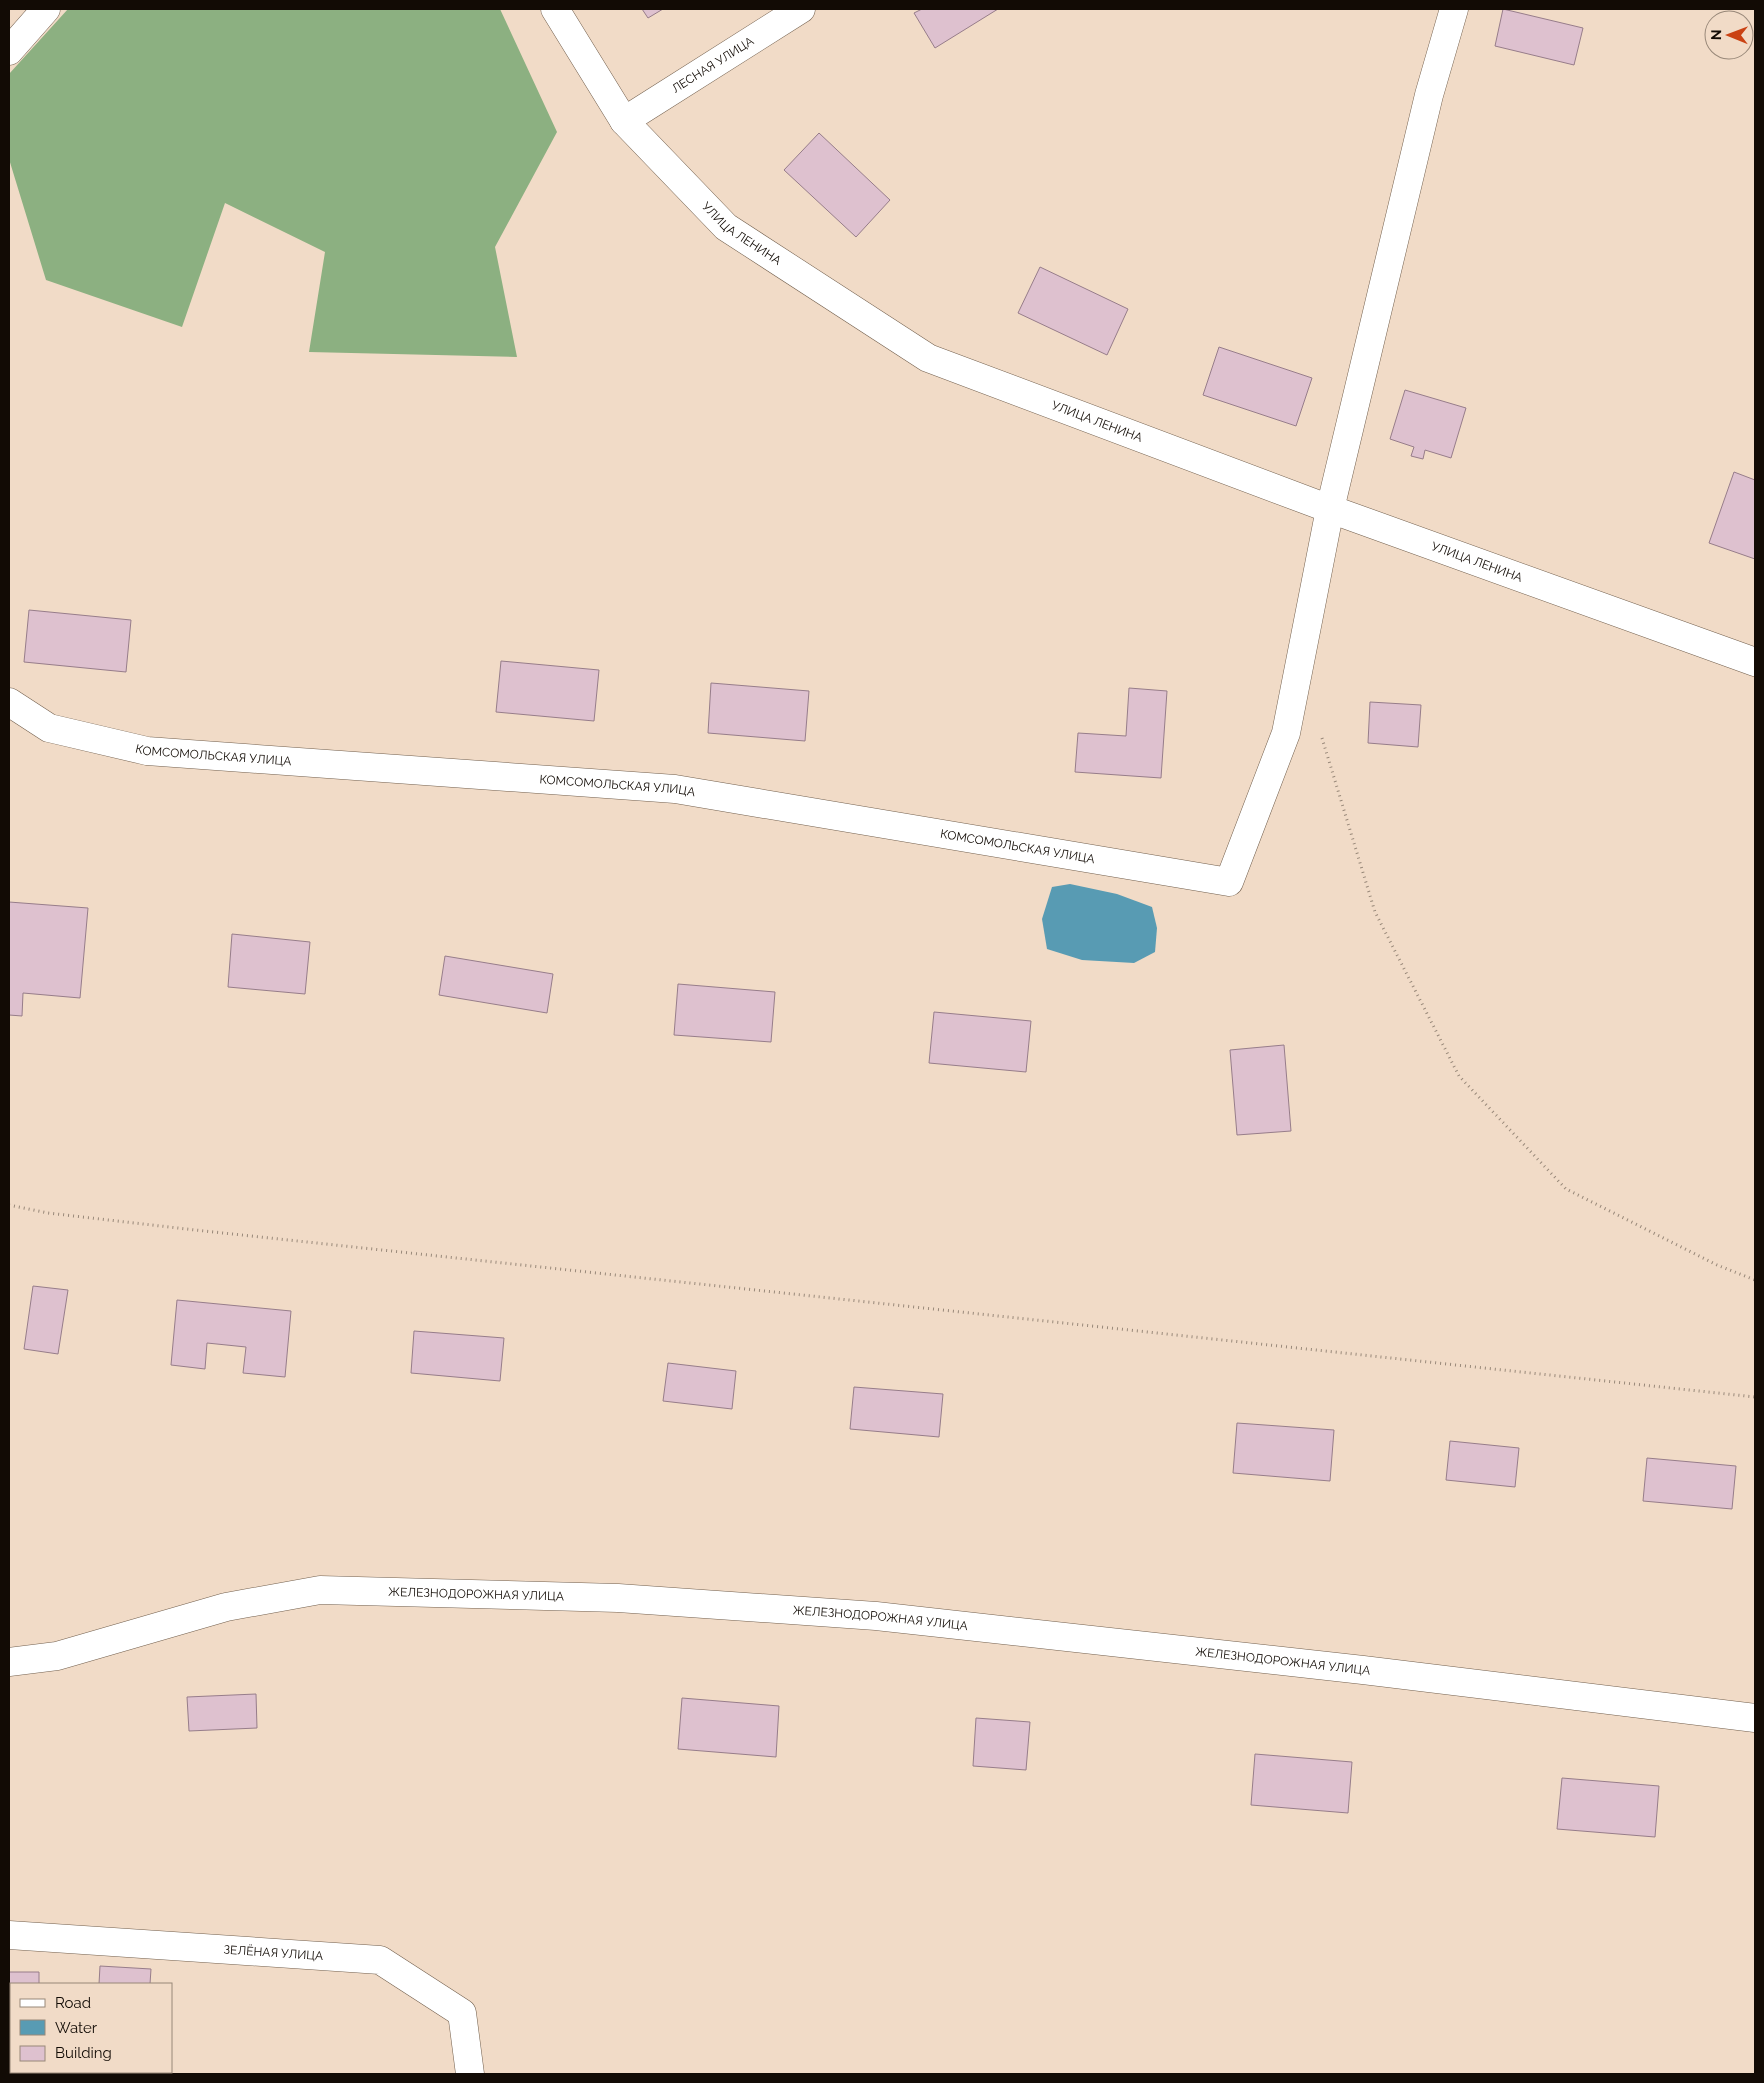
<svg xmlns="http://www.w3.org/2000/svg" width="1764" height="2083" font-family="Raleway,sans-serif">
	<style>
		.forest { fill: #8cb081 }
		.water { fill: #589bb3 }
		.building { fill: #dec1cf; stroke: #977d8a }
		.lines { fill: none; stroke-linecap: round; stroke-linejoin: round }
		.street-casing { stroke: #73604e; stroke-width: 29 }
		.path { stroke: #988879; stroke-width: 3; stroke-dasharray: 1 4; stroke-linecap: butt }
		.street { stroke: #fff; stroke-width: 28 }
		.labels { text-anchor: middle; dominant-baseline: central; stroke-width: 4.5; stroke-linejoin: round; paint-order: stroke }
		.street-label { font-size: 12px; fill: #120b05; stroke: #f1dbc7 }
	</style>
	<rect width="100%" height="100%" fill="#f1dbc7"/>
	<polygon class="forest" points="68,9 500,9 557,132 495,247 517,357 309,352 325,252 225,203 182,327 46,280 9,159 9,74"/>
	<polygon class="water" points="1070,884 1117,894 1152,907 1157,928 1155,952 1134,963 1082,960 1047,949 1042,919 1052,887"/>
	<g class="building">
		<polygon points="642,9 663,9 648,18"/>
		<polygon points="922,9 998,9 935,48 914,13"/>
		<polygon points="1503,9 1583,28 1574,65 1495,46"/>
		<polygon points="819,133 890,200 856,237 784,170"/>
		<polygon points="1040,267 1128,309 1107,355 1018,313"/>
		<polygon points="1219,347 1312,378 1296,426 1203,395"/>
		<polygon points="1405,390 1466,408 1451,458 1425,450 1423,459 1411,456 1414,447 1390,439"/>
		<polygon points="1734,472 1755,480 1755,559 1709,543"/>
		<polygon points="29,610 131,620 126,672 24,662"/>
		<polygon points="501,661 599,670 594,721 496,712"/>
		<polygon points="711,683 809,691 805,741 708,733"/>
		<polygon points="1129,688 1167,691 1161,778 1075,772 1078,733 1126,736"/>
		<polygon points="1370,702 1421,705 1418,747 1368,743"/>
		<polygon points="9,902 88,908 80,998 23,993 22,1016 9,1015"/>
		<polygon points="232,934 310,942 305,994 228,987"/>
		<polygon points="445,956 553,974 547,1013 439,995"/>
		<polygon points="678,984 775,992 771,1042 674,1035"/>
		<polygon points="934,1012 1031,1021 1026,1072 929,1063"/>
		<polygon points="1284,1045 1291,1131 1237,1135 1230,1050"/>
		<polygon points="33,1286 68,1290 58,1354 24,1349"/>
		<polygon points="177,1300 291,1311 285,1377 243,1373 246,1347 207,1343 205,1369 171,1365"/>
		<polygon points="414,1331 504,1338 500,1381 411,1373"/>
		<polygon points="668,1363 736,1371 732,1409 663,1401"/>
		<polygon points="854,1387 943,1394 939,1437 850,1429"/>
		<polygon points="1237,1423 1334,1430 1330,1481 1233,1473"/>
		<polygon points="1450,1441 1519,1448 1515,1487 1446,1480"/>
		<polygon points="1647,1458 1736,1466 1732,1509 1643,1501"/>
		<polygon points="256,1694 257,1728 189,1731 187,1697"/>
		<polygon points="682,1698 779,1706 776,1757 678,1749"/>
		<polygon points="976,1718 1030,1722 1026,1770 973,1766"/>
		<polygon points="1255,1754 1352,1762 1348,1813 1251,1805"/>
		<polygon points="1562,1778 1659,1786 1655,1837 1557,1829"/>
		<polygon points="100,1966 151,1969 150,1984 99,1984"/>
		<polygon points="9,1972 39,1972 39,1984 11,1984 11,2019 9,2019"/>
	</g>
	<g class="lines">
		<defs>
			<g id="street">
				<path id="s1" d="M555,9L624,121L726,227L928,358L1330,509L1755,662"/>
				<polyline points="9,51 46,9"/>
				<path id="s2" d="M624,121L801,9"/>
				<path id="s3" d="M9,702L49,728L147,751L675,789L1229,882L1286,733L1330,509L1429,95L1454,9"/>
				<path id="s4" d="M9,1662L57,1656L226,1607L320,1590L618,1598L876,1616L1363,1670L1755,1718"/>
				<path id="s5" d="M9,1935L380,1960L462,2013L470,2074"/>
			</g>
		</defs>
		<use href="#street" class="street-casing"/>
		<g class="path">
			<polyline points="1322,738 1375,912 1459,1076 1566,1189 1717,1265 1755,1280"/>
			<polyline points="9,1205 48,1213 195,1230 1755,1397"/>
		</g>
		<use href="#street" class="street"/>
	</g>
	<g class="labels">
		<g class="street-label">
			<text stroke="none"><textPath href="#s2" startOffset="105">ЛЕСНАЯ УЛИЦА</textPath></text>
			<text stroke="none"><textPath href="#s1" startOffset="295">УЛИЦА ЛЕНИНА</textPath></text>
			<text stroke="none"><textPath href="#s1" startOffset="700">УЛИЦА ЛЕНИНА</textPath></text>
			<text stroke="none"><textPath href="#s1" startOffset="1105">УЛИЦА ЛЕНИНА</textPath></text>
			<text stroke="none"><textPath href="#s3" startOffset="215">КОМСОМОЛЬСКАЯ УЛИЦА</textPath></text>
			<text stroke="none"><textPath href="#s3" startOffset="620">КОМСОМОЛЬСКАЯ УЛИЦА</textPath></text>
			<text stroke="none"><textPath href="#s3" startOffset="1025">КОМСОМОЛЬСКАЯ УЛИЦА</textPath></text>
			<text stroke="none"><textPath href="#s4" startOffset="476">ЖЕЛЕЗНОДОРОЖНАЯ УЛИЦА</textPath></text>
			<text stroke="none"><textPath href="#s4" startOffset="881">ЖЕЛЕЗНОДОРОЖНАЯ УЛИЦА</textPath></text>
			<text stroke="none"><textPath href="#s4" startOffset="1286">ЖЕЛЕЗНОДОРОЖНАЯ УЛИЦА</textPath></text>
			<text stroke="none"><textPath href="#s5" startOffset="265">ЗЕЛЁНАЯ УЛИЦА</textPath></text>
		</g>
	</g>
	<rect width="1764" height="2083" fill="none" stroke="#120b05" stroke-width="20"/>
	<rect x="10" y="1983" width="162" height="90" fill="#f1dbc7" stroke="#988879"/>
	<rect x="20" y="1999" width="25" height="8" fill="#ffffff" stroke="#988879"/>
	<text x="55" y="2008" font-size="15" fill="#120b05">Road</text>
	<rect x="20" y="2020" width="25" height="15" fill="#589bb3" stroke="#988879"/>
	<text x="55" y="2033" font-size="15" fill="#120b05">Water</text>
	<rect x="20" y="2046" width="25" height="15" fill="#dec1cf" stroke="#988879"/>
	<text x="55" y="2058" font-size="15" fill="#120b05">Building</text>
	<g transform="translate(1729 35) rotate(271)"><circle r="24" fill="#f1dbc7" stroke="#988879"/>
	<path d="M0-4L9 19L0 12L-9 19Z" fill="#ca4213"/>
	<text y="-8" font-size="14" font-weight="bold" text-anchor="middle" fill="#120b05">N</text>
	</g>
</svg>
